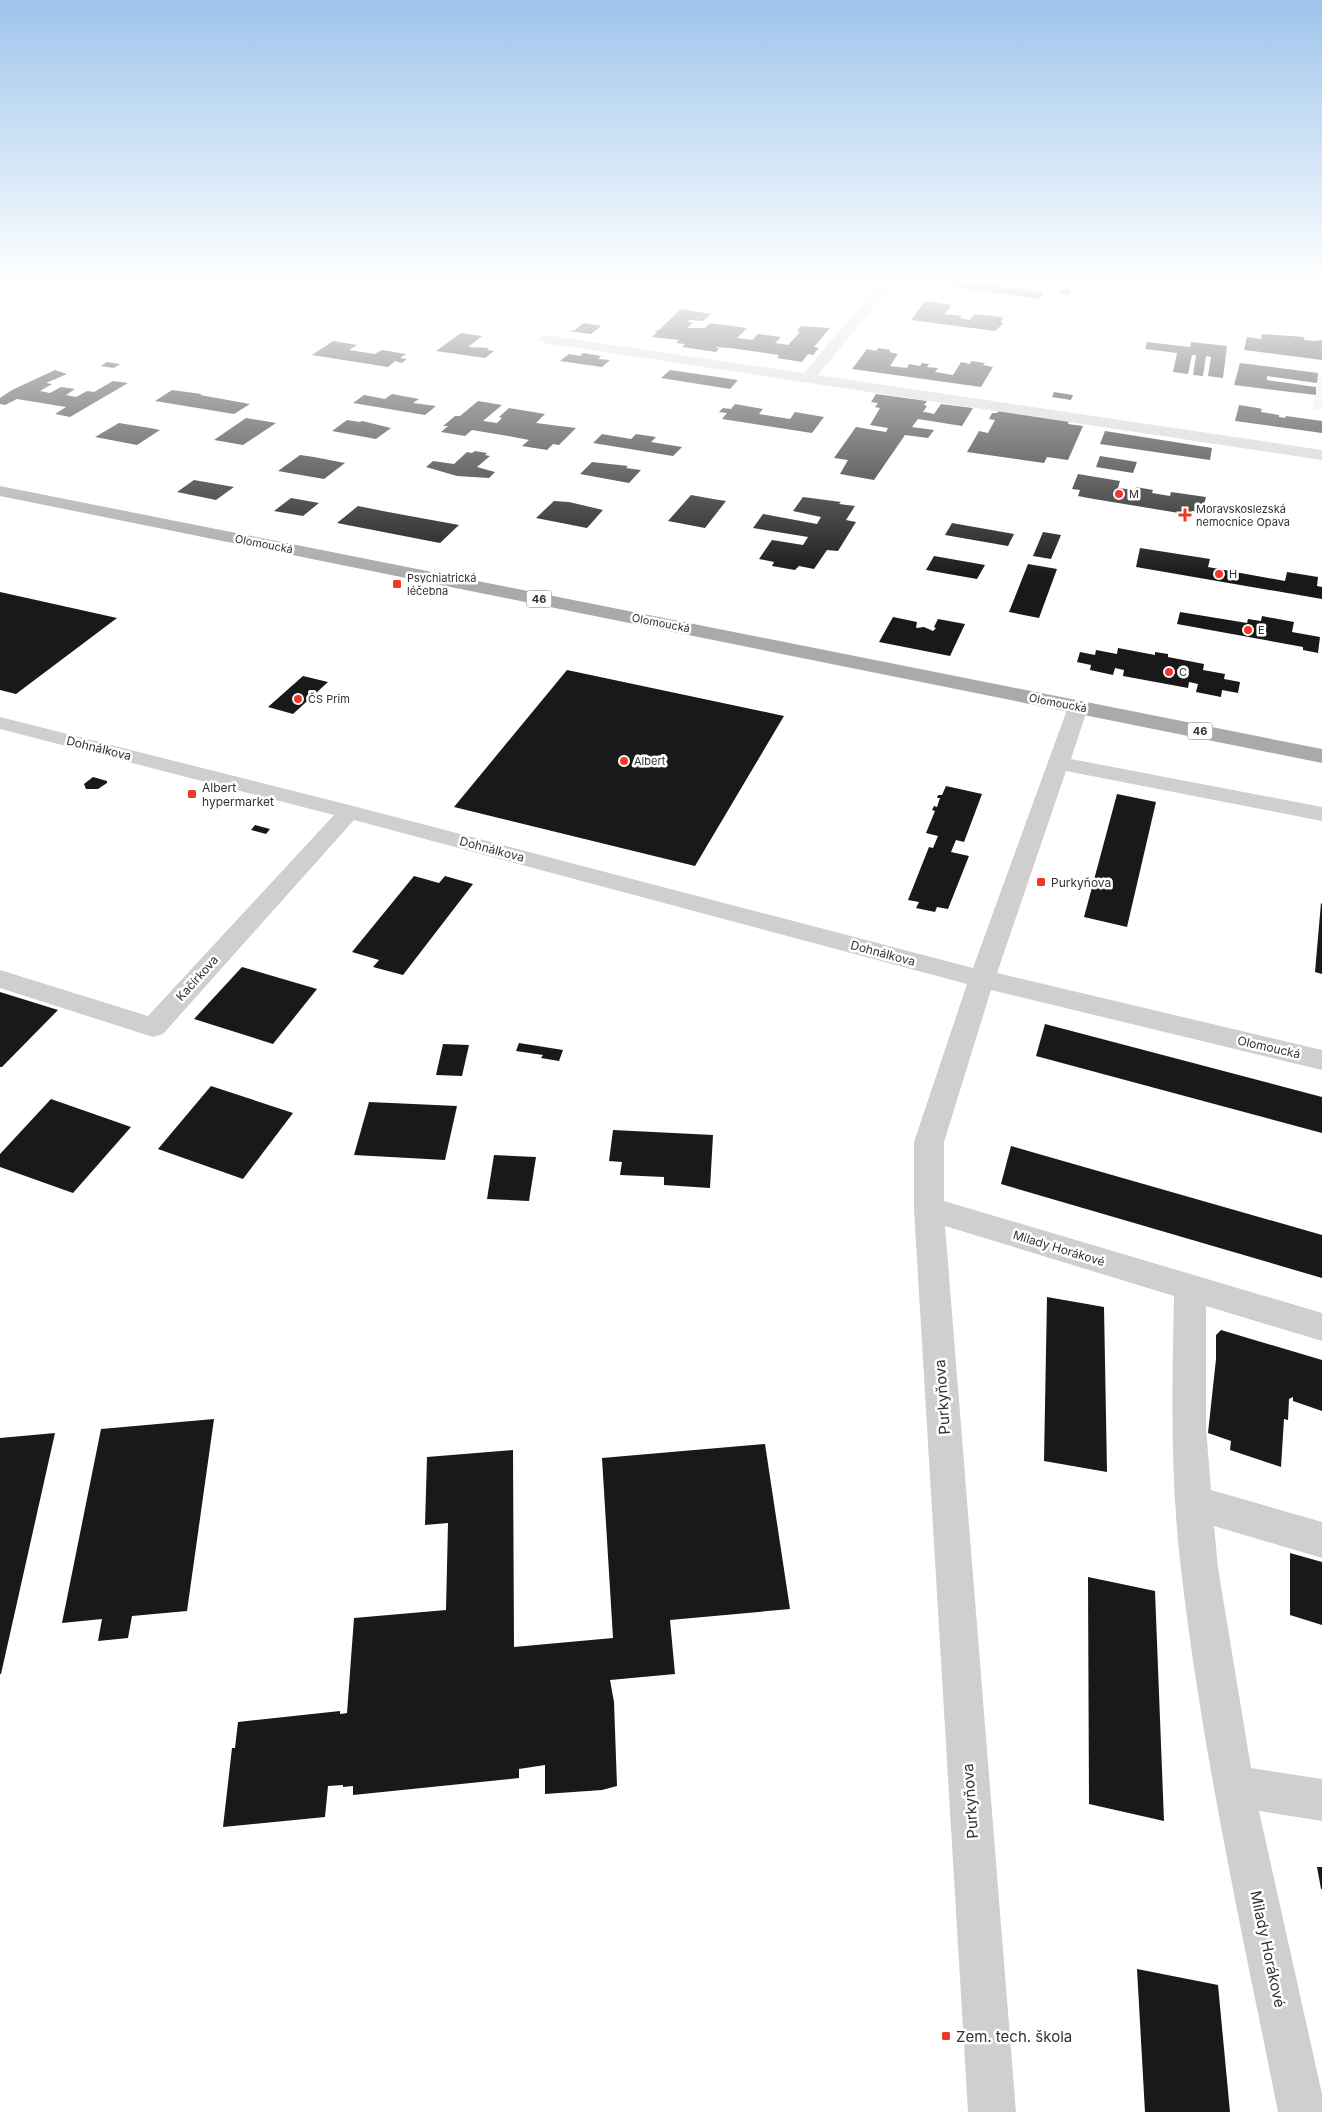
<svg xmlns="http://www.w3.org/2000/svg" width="1322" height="2112" font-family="Inter,sans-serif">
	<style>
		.green { fill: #e6efe0 }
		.building { fill: #191919 }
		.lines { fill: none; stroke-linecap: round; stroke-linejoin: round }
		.street { fill: #cfcfcf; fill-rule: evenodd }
		.primary { fill: #aaa; fill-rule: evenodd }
		.poi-dot { fill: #f2382b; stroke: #fff; stroke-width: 2 }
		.labels { text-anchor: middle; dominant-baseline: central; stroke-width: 5; stroke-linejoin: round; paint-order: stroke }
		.far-poi-label { font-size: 11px; fill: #323232; stroke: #fff; text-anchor: start }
		.far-street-label { font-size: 11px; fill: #323232; stroke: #fff }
		.shield { fill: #fff; stroke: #707070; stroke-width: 1 }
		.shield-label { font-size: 11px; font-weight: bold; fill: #323232 }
		.street-label { font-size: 12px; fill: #323232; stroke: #fff }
		.poi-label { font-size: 12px; fill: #323232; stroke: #fff; text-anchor: start }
		.near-street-label { font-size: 15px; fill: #323232; stroke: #fff }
		.near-poi-label { font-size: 15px; fill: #323232; stroke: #fff; text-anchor: start }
	</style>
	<rect width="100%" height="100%" fill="#fff"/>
	<polygon class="green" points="1318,374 1322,374 1322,410 1313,409"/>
	<g class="building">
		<polygon points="910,281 966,281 1044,292 1039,299"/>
		<polygon points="1063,288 1072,289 1069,295 1059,294"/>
		<polygon points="925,301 951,305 945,314 962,316 960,318 970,320 974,314 1003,317 1001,323 1004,323 995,331 911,320"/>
		<polygon points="681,309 711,314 703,321 689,320 688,322 693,322 687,328 705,328 710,323 747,328 737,338 752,340 758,334 781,337 775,343 788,345 800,332 797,331 801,326 830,328 814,347 819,348 813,355 808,354 802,362 777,358 779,355 730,348 717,347 715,348 719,348 716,352 682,347 685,344 676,343 679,340 652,337 657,332 654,332 659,330"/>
		<polygon points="584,323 601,326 591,334 569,331 575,330"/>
		<polygon points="461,333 482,336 468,347 489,348 487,350 494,351 485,358 436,351"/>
		<polygon points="1262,334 1304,337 1304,340 1315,341 1322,340 1322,360 1244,350 1247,337 1261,339"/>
		<polygon points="333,341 357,345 349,350 375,354 382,350 406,354 400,358 407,359 402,363 395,361 388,367 312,355"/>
		<polygon points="1147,342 1190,347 1191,342 1227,346 1223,378 1208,376 1211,357 1206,356 1203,376 1193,375 1196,355 1192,355 1188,374 1173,372 1177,353 1145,349"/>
		<polygon points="878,348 891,350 889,352 898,354 890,366 907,368 909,364 920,366 922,363 929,364 927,367 938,368 935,372 953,375 961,362 970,364 971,361 985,363 983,365 993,367 981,387 852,369 867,349 876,351"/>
		<polygon points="583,353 601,356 598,359 610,360 602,367 560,361 569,354 580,356"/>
		<polygon points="107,362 120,364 114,368 101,366"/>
		<polygon points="1240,363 1318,373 1317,383 1267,376 1267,380 1316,387 1316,395 1234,385"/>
		<polygon points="55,370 67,374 46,383 52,384 40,391 50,393 61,387 75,389 66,395 76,397 87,391 94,392 113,381 128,383 70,417 55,414 66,407 17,399 5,405 0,404 0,398 12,390"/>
		<polygon points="670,370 718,377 738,380 730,389 661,378"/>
		<polygon points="172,390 202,394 200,395 250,404 234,414 155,401"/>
		<polygon points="1054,392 1073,395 1071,400 1052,397"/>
		<polygon points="392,394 419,399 413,403 436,406 425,415 353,403 364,395 385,399"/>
		<polygon points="876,394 927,401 924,405 927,406 923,412 925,412 934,414 941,404 973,408 962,426 918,419 912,427 934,430 928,438 905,435 874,480 840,474 848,460 834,458 856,427 886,432 888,428 870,425 880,408 875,407 878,403 871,402"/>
		<polygon points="478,401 502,405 483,421 497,423 502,418 499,417 509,408 545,414 536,423 576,428 559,445 553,444 547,450 522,446 529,440 508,436 472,430 465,436 441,432 448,426 443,426 455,416 460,416"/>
		<polygon points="735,404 763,409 759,414 790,419 795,412 824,417 812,433 722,419 727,413 719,412 723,408 731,409"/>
		<polygon points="1239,405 1258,408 1262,409 1261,412 1279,415 1279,417 1285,418 1286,416 1322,421 1322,433 1235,421"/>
		<polygon points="999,411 1069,421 1068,424 1083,426 1068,460 1047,457 1044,463 967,452 979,431 988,433 995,420 989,419 992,413 997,413"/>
		<polygon points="246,418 276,423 243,445 214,440"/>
		<polygon points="347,420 360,422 362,421 391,428 376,439 332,431"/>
		<polygon points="119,423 150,428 160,430 137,445 95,437"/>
		<polygon points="1105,431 1212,448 1210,460 1100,444"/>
		<polygon points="602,434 631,439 636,434 656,437 651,442 682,447 673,456 593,443"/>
		<polygon points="475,451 487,453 485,455 490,456 477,467 495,472 489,478 457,476 426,467 433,461 454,464 467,452 472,453"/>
		<polygon points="300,455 314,457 345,463 324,479 278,471"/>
		<polygon points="1100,456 1137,462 1133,473 1096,467"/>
		<polygon points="592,462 628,466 626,468 641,470 629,483 580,474"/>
		<polygon points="1078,474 1120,481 1118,488 1135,490 1136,487 1153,490 1152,493 1170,496 1171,492 1206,497 1204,504 1201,504 1199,512 1192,511 1191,515 1088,498 1078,496 1080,490 1072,489"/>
		<polygon points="194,480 234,487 216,500 177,492"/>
		<polygon points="691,495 713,499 726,501 705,528 668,521"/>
		<polygon points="803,497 841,502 839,504 855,506 846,520 856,522 838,551 827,550 814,569 799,566 795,570 772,566 774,562 759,559 772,540 803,545 808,537 753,528 763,514 817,524 821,517 793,511"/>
		<polygon points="291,498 319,503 303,516 274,511"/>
		<polygon points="554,501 569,502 603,510 587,528 536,518"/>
		<polygon points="358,506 388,512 459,525 440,543 337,523"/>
		<polygon points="952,523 1014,534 1008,546 945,535"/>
		<polygon points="1043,532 1061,535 1051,559 1033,556"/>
		<polygon points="1140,548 1210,559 1208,567 1285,581 1287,572 1318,577 1317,586 1322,587 1322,599 1136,567"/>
		<polygon points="934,556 985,565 977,579 926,570"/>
		<polygon points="1028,564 1057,569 1039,618 1009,612"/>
		<polygon points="0,592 117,618 16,694 0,690"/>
		<polygon points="1180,612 1247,623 1248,619 1261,621 1262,616 1294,622 1292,632 1320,637 1318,653 1303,650 1303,647 1177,624"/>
		<polygon points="893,617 917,622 916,628 924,627 933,631 936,628 934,627 938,619 965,624 950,656 879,642"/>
		<polygon points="1118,648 1155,655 1155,652 1168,654 1168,657 1204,664 1203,670 1225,674 1224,679 1240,682 1238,693 1222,690 1221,697 1196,692 1198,684 1189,682 1188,688 1123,676 1124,670 1115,668 1113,675 1090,670 1091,665 1077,662 1080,652 1095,655 1096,650 1117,654"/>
		<polygon points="567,670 784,716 695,866 454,807"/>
		<polygon points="303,676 328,682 293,714 268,707"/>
		<polygon points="93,777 107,781 107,783 98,789 86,789 84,784"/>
		<polygon points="946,786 982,794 964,842 956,840 951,852 969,856 948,909 937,907 935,912 916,908 919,902 908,900 929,847 933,848 938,836 926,833 935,811 932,810 934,806 937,807 940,798 937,798 938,795 942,795"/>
		<polygon points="1117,794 1156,802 1127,927 1084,917"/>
		<polygon points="255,825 270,829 266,834 251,830"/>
		<polygon points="414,876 439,883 445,876 473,884 403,975 373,967 379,960 352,952"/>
		<polygon points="1321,903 1322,904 1322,974 1315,972"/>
		<polygon points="242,967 317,989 273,1044 194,1019"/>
		<polygon points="0,992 58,1010 2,1067 0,1067"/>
		<polygon points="1045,1024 1322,1097 1322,1133 1036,1056"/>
		<polygon points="519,1043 563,1050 559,1061 541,1058 543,1055 516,1051"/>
		<polygon points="443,1044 469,1045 462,1076 436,1075"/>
		<polygon points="211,1086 293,1113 243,1179 158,1149"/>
		<polygon points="51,1099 131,1127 73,1193 0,1167 0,1154"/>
		<polygon points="369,1102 457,1106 445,1160 354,1155"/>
		<polygon points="613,1130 713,1135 710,1188 664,1185 664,1177 620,1175 622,1162 609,1161"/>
		<polygon points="1011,1146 1322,1235 1322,1278 1001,1184"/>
		<polygon points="494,1155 536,1157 529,1201 487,1199"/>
		<polygon points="1047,1297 1104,1307 1107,1472 1044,1461"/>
		<polygon points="1221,1330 1322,1360 1322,1411 1293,1401 1293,1397 1289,1399 1288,1420 1284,1419 1281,1467 1230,1450 1231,1441 1208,1433 1216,1359 1216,1335"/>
		<polygon points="214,1419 187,1611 132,1616 128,1638 98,1641 102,1619 62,1623 101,1429"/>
		<polygon points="55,1433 1,1674 0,1674 0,1438"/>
		<polygon points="765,1444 790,1609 670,1620 675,1674 610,1680 614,1702 617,1786 602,1790 545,1794 545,1765 519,1769 519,1778 353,1795 353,1786 343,1787 343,1785 328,1786 325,1817 223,1827 232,1748 235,1748 238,1722 340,1711 340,1714 347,1713 354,1618 446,1610 448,1523 425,1525 427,1457 513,1450 514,1647 613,1638 602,1458"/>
		<polygon points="1290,1553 1322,1562 1322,1625 1290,1615"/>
		<polygon points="1088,1577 1155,1591 1164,1821 1089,1804"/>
		<polygon points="1317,1867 1322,1867 1322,1889 1321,1889"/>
		<polygon points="1137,1969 1218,1985 1230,2112 1145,2112"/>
	</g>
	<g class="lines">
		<g class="street">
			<polygon points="882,281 895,281 818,375 1322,450 1322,460 545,343 538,339 545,335 804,373"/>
			<path d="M1078,701L1085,703L1088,707L1071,759L1322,807V821L1066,771L997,973L1322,1050V1070L991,990L944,1142V1201L1322,1313V1341L1206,1306V1428L1211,1490L1322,1522V1558L1214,1526L1218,1568L1251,1768L1322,1779V1821L1259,1811L1322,2094V2112H1278C1242,1932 1202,1752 1181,1569C1170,1479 1172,1387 1174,1296L945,1226L1016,2112H968L914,1209V1142L967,984L354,820L163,1034L153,1037L0,988V970L148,1016L334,815L0,729V717L357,807L973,968L1068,707L1071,703Z"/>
		</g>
		<polygon class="primary" points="0,486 1322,749 1322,763 0,496"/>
	</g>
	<linearGradient id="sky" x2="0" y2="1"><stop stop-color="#9dc4eb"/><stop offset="0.49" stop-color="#fff"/><stop offset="1" stop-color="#fff" stop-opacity="0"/></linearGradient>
	<rect width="1322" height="577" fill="url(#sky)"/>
	<g class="poi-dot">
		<circle cx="1119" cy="494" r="5"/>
		<path d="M1182.5 507.5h5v5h5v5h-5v5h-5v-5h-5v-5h5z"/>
		<circle cx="1219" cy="574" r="5"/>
		<rect x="392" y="579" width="10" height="10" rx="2.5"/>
		<circle cx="1248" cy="630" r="5"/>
		<circle cx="1169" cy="672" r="5"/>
		<circle cx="298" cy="699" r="5"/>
		<circle cx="624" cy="761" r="5"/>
		<rect x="187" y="789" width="10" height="10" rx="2.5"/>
		<rect x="1036" y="877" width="10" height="10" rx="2.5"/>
		<rect x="941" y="2031" width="10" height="10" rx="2.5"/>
	</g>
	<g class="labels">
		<g class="far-poi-label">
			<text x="1129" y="494">M</text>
			<text x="1196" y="509">Moravskoslezská<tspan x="1196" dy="13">nemocnice Opava</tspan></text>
			<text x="1229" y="574">H</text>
			<text x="407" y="578">Psychiatrická<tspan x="407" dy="13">léčebna</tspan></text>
			<text x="1258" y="630">E</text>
			<text x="1179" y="672">C</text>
			<text x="308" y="699">ČS Prim</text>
			<text x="634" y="761">Albert</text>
		</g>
		<g class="far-street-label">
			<text transform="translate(264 544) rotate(11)">Olomoucká</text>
			<text transform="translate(661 623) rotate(11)">Olomoucká</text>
			<text transform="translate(1058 703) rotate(11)">Olomoucká</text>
		</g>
		<g class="shield">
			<rect x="526.5" y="590.5" width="25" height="17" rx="4"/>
			<rect x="1187.5" y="722.5" width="25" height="17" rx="4"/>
		</g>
		<g class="shield-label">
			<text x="539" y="599">46</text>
			<text x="1200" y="731">46</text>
		</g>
		<g class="street-label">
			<text transform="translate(99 748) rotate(14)">Dohnálkova</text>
			<text transform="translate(492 849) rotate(15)">Dohnálkova</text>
			<text transform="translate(883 953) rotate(15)">Dohnálkova</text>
			<text transform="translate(197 978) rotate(-48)">Kačírkova</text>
			<text transform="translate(1269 1047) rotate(13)">Olomoucká</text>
			<text transform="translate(1059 1248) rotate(17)">Milady Horákové</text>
		</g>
		<g class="poi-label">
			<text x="202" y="787">Albert<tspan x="202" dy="14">hypermarket</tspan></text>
			<text x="1051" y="882">Purkyňova</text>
		</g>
		<g class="near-street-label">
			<text transform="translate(942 1397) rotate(-94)">Purkyňova</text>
			<text transform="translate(970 1801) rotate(-94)">Purkyňova</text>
			<text transform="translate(1268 1949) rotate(78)">Milady Horákové</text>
		</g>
		<g class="near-poi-label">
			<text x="956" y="2036">Zem. tech. škola</text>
		</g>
	</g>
</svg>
